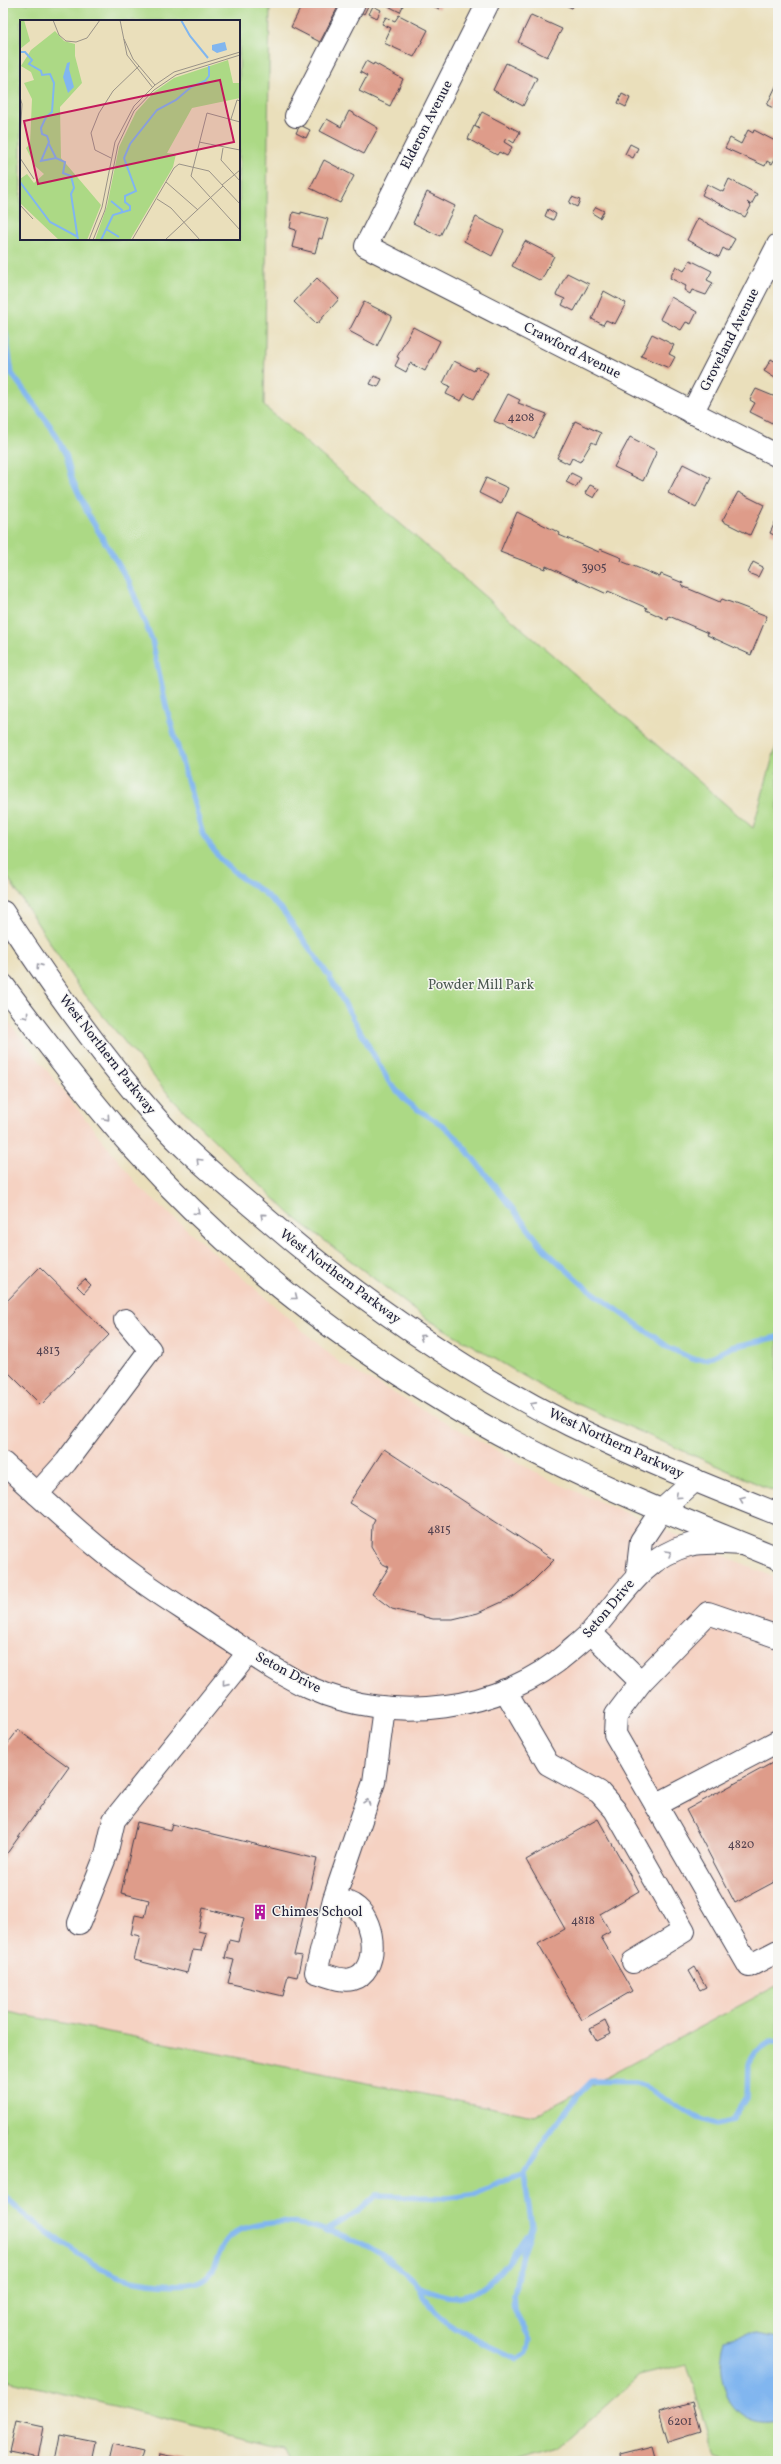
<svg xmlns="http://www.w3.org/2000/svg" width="781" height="2464" font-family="Vollkorn,serif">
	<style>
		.built { fill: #f5d2c2 }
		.green { fill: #acd985; stroke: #677e60; fill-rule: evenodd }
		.water { fill: #81b6ef; stroke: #526c95 }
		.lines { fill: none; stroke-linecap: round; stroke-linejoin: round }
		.stream { stroke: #81b6ef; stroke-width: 5.5 }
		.building { fill: #de9c8a }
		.minor-casing { stroke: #403e4e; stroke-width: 24 }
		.major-casing { stroke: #403e4e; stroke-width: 24 }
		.minor { stroke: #fff; stroke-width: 22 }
		.major { stroke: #fff; stroke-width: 22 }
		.oneway { stroke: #9c9ca7 }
		.labels { text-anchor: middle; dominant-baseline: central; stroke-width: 3; stroke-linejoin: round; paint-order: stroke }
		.number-label { font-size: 12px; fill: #51404f }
		.street-label { font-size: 14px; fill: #22223b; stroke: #f6f6f2 }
		.park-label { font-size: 14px; fill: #4b5951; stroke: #f6f6f2 }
		.poi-label { font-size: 14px; fill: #22223b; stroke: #f6f6f2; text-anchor: start }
		.inset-river { fill: none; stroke: #81b6ef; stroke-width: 2 }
		.inset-road { fill: none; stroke: #9a9388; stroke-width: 1 }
		.view { fill: #c2185b; fill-opacity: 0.15; stroke: #c2185b; stroke-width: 2 }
		.inset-edge { fill: none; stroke: #22223b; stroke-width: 2 }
	</style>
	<rect width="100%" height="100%" fill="#f6f6f2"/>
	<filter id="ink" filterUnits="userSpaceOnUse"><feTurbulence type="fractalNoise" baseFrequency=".025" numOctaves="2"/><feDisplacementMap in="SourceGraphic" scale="8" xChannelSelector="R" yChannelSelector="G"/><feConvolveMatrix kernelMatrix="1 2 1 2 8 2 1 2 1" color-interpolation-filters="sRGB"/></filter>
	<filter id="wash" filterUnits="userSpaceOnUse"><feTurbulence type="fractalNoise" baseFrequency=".012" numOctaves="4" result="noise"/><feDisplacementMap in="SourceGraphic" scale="16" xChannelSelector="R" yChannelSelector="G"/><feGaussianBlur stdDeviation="0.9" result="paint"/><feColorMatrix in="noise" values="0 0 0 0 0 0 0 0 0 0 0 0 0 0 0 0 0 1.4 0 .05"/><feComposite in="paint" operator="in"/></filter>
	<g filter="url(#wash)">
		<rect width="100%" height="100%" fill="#eadfbb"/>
		<polygon class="built" points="3,1015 141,1189 341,1364 552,1481 778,1579 778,1985 534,2116 3,2011"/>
		<g class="green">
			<path d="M3,3H270L264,406L753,828L778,739V1493L551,1392L424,1317L290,1214L175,1102L77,985L3,870ZM21,21H239V239H21Z"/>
			<polygon points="778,1985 778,2461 735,2461 714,2456 687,2364 639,2376 558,2448 512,2461 290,2461 283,2447 3,2379 3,2011 534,2116"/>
		</g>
		<path class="water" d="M750,2333L778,2338V2421C728,2431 713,2377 724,2339Z"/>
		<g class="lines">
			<g class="stream">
				<polyline points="3,316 12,374 51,427 66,455 73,481 88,514 129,582 152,640 166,706 203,835 220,859 240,877 263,892 283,911 329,976 389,1082 409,1104 444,1126 457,1138 545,1250 583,1285 668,1347 692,1359 707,1359 732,1347 778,1337"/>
				<path d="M3,2193C14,2212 98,2270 121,2277C140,2283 178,2288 197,2282C218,2275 215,2255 226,2241C240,2222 283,2220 304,2225C325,2229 356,2239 374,2250C385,2256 408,2276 417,2285C425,2293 428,2306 436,2313C456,2333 492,2346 517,2359L527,2353L530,2339L515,2311L514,2295L522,2253L532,2227L524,2175L545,2139L578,2095L592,2081L637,2082L698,2118L716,2124L733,2120L747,2098L748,2064L756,2052L770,2042H778"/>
				<polyline points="326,2231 359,2211 377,2195 449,2198 478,2194 499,2182 524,2175"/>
				<path d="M419,2286C432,2292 445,2298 460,2297C488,2294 512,2257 526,2236"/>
			</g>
		</g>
		<g id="blocks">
			<g class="building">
				<polygon points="303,3 340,3 320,42 291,27"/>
				<polygon points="362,3 369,4 364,14 358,10"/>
				<polygon points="389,3 398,3 403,6 400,12 388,6"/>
				<polygon points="427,3 442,3 439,9"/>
				<polygon points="561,3 575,3 572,8"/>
				<polygon points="373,6 381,10 377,18 369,14"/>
				<polygon points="399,15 428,30 414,57 384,43 391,28 382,24 386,17 395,21"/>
				<polygon points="531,15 562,29 547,57 518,42"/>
				<polygon points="366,61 373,65 374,63 403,79 390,106 359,91 367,76 360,72"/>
				<polygon points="506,63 537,78 523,106 493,90"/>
				<polygon points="778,82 778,110 767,105"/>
				<polygon points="622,94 630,98 626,107 618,103"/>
				<polygon points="349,111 378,128 364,154 320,131 327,119 341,127"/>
				<polygon points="482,112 520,132 514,143 506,138 504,142 512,147 507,156 499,152 497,155 468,139 474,126 480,129 475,125"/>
				<polygon points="300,125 310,130 306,138 296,133"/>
				<polygon points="748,130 753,133 754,130 777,142 775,146 778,147 778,153 772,164 767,161 765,166 725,148 730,138 741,144"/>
				<polygon points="630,144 638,148 633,158 625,154"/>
				<polygon points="324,160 354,176 340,203 310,188"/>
				<polygon points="729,179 757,194 751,205 747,202 751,206 745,217 702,195 707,184 723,192"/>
				<polygon points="427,192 455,206 440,236 413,223"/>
				<polygon points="572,197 580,200 577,207 569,203"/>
				<polygon points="596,207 604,211 600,218 592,213"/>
				<polygon points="548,209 556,214 553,220 545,216"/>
				<polygon points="293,212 301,214 301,212 328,219 322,239 319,238 315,253 292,247 296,230 290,228"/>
				<polygon points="476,217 504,231 492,256 464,241"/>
				<polygon points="698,218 735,239 728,251 723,248 719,257 687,240"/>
				<polygon points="525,241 554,256 541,281 512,266"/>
				<polygon points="690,260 712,271 707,280 713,283 706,295 692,290 690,294 684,290 686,286 670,278 676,266 684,271"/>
				<polygon points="567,273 589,284 574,311 562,305 565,299 556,295"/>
				<polygon points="317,278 339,299 317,324 294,302"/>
				<polygon points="604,291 626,303 615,324 606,320 603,325 592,319"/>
				<polygon points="671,297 697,312 691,324 686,322 681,330 660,319"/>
				<polygon points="364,302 392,316 377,346 349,331"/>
				<polygon points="413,327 440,341 425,371 410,363 406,372 395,366 399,358 397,357"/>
				<polygon points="652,334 674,345 669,354 675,357 669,368 641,356"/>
				<polygon points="778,357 778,380 764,371 771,359 776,362"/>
				<polygon points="454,361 474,371 476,367 488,373 474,399 465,394 461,401 446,394 450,386 443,383"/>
				<polygon points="374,376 382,379 378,387 370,384"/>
				<polygon points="756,389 778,398 778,412 772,423 750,412 755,403 750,400"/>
				<polygon points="508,394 520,400 518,403 547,414 534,438 494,421"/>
				<polygon points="575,421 601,433 596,444 592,442 580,462 572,458 569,464 557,458"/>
				<polygon points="630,437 657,451 643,481 614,467"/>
				<polygon points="683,464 711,478 696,508 668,493"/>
				<polygon points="571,473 581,478 576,487 566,482"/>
				<polygon points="486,478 508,488 501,504 479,493"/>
				<polygon points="590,485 599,489 594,498 585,493"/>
				<polygon points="738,492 764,505 750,535 722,521"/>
				<polygon points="517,512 560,533 559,535 599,552 600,549 622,558 621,561 660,577 661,574 683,583 682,586 720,602 722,599 767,616 751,655 707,635 708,633 669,616 668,620 646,610 647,608 608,591 607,594 546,566 545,569 500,552"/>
				<polygon points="778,516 778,537 770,533"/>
				<polygon points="753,562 763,567 758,577 748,573"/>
				<polygon points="40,1267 109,1335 41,1405 3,1367 3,1305"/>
				<polygon points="85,1279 91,1285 84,1293 77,1286"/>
				<polygon points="384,1449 554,1560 529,1585 513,1597 478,1613 453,1619 433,1619 392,1609 372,1594 389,1567 381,1563 371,1546 372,1525 375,1519 349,1503"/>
				<polygon points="18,1730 69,1767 3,1859 3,1750"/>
				<polygon points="774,1762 778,1768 778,1880 735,1903 686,1810"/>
				<polygon points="598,1819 639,1891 600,1914 610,1932 601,1937 632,1991 582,2020 538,1944 565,1929 526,1860"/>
				<polygon points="137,1822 170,1830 172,1824 317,1859 294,1955 302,1956 297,1977 288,1975 283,1996 228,1983 234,1960 225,1958 229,1940 238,1942 244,1918 203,1908 198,1931 206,1933 201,1951 193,1950 187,1973 134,1960 140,1936 131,1934 135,1915 145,1917 149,1900 121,1893"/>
				<polygon points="695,1967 706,1987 700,1990 689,1971"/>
				<polygon points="605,2021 611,2034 597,2041 590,2029"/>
				<polygon points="692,2402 700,2432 668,2442 659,2412"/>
				<polygon points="16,2421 44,2427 38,2458 9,2452"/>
				<polygon points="60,2435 95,2442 91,2461 55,2461"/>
				<polygon points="112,2444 143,2451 140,2461 108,2461"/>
				<polygon points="653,2446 657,2461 622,2461 621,2454"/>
				<polygon points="160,2454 188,2460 188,2461 159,2461"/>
			</g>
		</g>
	</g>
	<g filter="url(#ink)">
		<use href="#blocks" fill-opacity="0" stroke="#403e4e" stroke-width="1"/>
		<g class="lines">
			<defs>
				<g id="minor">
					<polyline points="488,3 366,246 778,456"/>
					<polyline points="296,116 354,3"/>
					<polyline points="692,413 778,245"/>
					<path d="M3,1463C46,1502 89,1543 136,1577C162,1596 190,1613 216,1631C246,1650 277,1673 310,1688C392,1725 501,1712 570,1651C577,1645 586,1638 592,1631C621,1598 643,1557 689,1545C706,1541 724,1543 741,1544"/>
					<polyline points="37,1494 66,1462 150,1350 125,1320"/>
					<polyline points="637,1575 641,1541 661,1511"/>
					<polyline points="591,1633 641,1682 616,1715 615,1734 749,1966 778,1951"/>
					<polyline points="641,1682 708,1613 778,1637"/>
					<polyline points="505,1690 548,1764 599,1792 615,1810 684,1931 633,1962"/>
					<polyline points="656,1805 778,1741"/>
					<path d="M334,1899C342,1901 350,1902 357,1908C375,1923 380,1972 352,1979C341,1982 327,1975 316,1972L334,1899L374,1782L384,1708"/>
					<polyline points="79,1923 106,1855 114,1820 249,1652"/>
				</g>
				<g id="major">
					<path d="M3,912C50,984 100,1054 156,1118C186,1152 221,1180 256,1210C351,1293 457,1368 570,1425C638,1458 708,1486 778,1514"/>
					<path d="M3,985C44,1040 86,1095 132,1147C230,1256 350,1349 478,1422C573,1476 676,1517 778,1558"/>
					<polyline points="661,1511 695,1480"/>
				</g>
			</defs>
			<use href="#minor" class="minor-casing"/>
			<use href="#major" class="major-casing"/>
			<use href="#minor" class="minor"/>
			<use href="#major" class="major"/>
		</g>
		<defs><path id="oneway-chevron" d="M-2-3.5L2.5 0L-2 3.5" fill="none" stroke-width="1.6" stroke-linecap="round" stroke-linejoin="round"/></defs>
		<g class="oneway">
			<use href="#oneway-chevron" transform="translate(39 966) rotate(-125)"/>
			<use href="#oneway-chevron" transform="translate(26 1016) rotate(53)"/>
			<use href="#oneway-chevron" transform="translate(107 1118) rotate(49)"/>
			<use href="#oneway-chevron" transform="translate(199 1161) rotate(-135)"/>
			<use href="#oneway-chevron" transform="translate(197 1212) rotate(43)"/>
			<use href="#oneway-chevron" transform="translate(263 1216) rotate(-139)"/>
			<use href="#oneway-chevron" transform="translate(295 1297) rotate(38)"/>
			<use href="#oneway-chevron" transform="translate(422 1337) rotate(-146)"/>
			<use href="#oneway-chevron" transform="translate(533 1405) rotate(-152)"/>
			<use href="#oneway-chevron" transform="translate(678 1496) rotate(138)"/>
			<use href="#oneway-chevron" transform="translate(742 1499) rotate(-158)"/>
			<use href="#oneway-chevron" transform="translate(669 1553) rotate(-31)"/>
			<use href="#oneway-chevron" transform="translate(225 1683) rotate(129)"/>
			<use href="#oneway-chevron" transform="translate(367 1802) rotate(-71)"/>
		</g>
	</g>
	<defs>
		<symbol id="building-bare" viewBox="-9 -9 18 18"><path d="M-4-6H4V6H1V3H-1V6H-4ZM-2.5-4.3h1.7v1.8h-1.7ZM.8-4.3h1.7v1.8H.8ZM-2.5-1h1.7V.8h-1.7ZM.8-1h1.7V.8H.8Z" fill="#b5179e" stroke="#f6f6f2" stroke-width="2.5" paint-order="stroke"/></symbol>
	</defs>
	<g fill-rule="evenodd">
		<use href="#building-bare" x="249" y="1901" width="22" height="22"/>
	</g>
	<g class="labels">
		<g class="number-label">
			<text x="521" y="418">4208</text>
			<text x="594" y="568">3905</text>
			<text x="48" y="1351">4813</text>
			<text x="439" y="1530">4815</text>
			<text x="741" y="1845">4820</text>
			<text x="583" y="1921">4818</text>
			<text x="680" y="2422">6201</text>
		</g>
		<g class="street-label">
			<text transform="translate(427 125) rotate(-63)">Elderon Avenue</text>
			<text transform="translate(730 340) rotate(-63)">Groveland Avenue</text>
			<text transform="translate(572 351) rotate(27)">Crawford Avenue</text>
			<text transform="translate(107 1055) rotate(52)">West Northern Parkway</text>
			<text transform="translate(340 1277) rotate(37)">West Northern Parkway</text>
			<text transform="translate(616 1444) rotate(25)">West Northern Parkway</text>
			<text transform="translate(609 1609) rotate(-50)">Seton Drive</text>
			<text transform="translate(288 1673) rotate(28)">Seton Drive</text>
		</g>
		<g class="park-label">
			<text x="481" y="985">Powder Mill Park</text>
		</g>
		<g class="poi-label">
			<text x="272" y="1912">Chimes School</text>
		</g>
	</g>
	<g transform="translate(20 20)">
		<rect width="220" height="220" fill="#eadfbb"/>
		<path d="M0,0H4L10,21L0,29ZM35,11L44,21L55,24V36L62,63L40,87L41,138L81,185L67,220H39L0,183V159L7,154L14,163L24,154L15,146L6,128L10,124L12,79L4,63L14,60L11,52L1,46L11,30ZM208,40L213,63H220V78L172,88L147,133L156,134L153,147L110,220H75L87,186L99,127L116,92L134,72L154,58Z" fill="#acd985"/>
		<path d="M205,22L207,30L197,33L192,30V25ZM50,42L49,49L54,67L48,73L43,57L47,43Z" fill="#81b6ef"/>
		<path class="inset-river" d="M161,0L170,16L188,38M0,32H5L12,40L9,44L21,51L22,55L30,54L34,63L32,92L26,97L21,108L22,114L27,116L29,122L21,141L36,138L45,142L43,153L51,156L54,168L51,174L58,220M29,124L36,138M0,162L30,202L58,217M91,181L102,190L101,193M86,209L99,217M81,220L93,195L110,190V186L105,182V176L116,171L104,138L110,124L137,90L156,80L171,67L185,61L189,56V46"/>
		<path class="inset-road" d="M33,0L39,15L46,21L56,22L67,18L80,0M100,0L107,35L133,68M104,19L113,39L135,65M0,77L2,84L0,120M211,99L217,80L220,81M220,102L187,93L171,156L220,210M179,122L220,130M203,128L201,140L220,161M0,138L14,159M91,138L75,130L71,113L79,93L93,71L119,46M146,162L178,190M202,165L220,150M137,179L151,188L180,220M0,185L13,199M69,220L82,187L95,122L114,86L135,65L154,52L220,32M73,220L85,190L98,125L114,91L134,70L156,55L220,35M112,220L154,148L159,144L189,151L220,184M145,220L203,166"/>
		<path class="view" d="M200,60L214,122L18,164L4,101Z"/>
		<rect width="220" height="220" class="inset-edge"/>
	</g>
	<rect width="781" height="2464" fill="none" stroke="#f6f6f2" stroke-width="16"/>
</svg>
